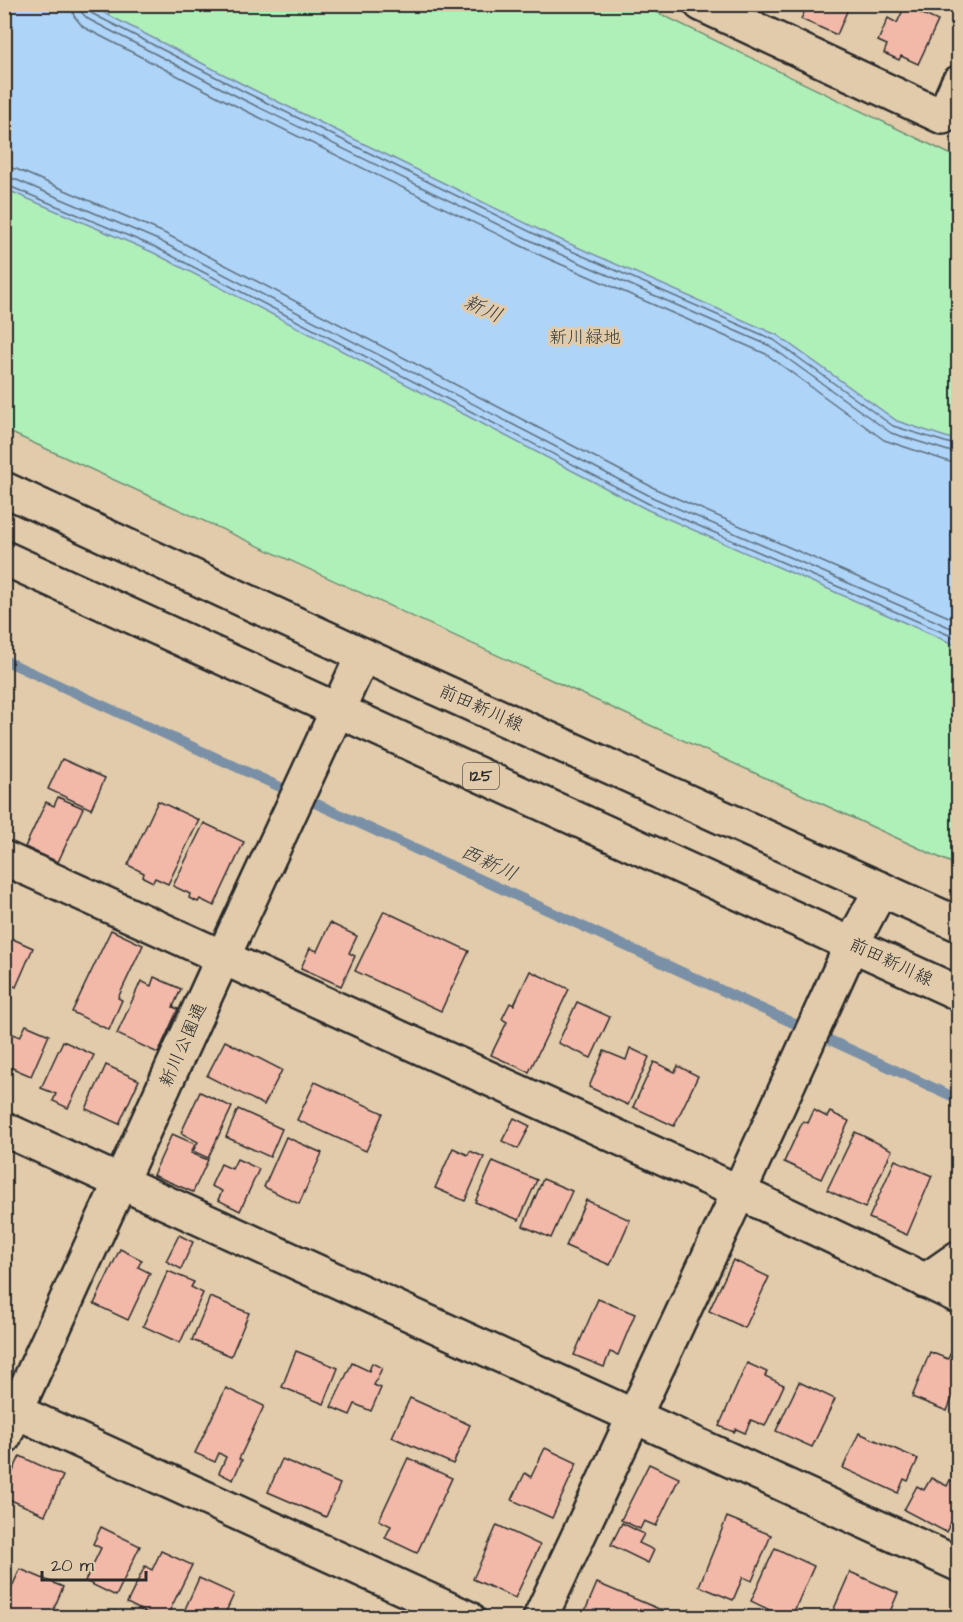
<svg xmlns="http://www.w3.org/2000/svg" width="963" height="1622" font-family="'Architects Daughter','Klee One',sans-serif">
	<style>
		.green { fill: #aff0b9; stroke: #6d8e72; stroke-width: 1.5 }
		.water { fill: #aed4f8; stroke: #7a90a6; stroke-width: 1.5 }
		.lines { fill: none; stroke-linecap: round; stroke-linejoin: round }
		.shore { stroke: #5f6f7d; stroke-width: 1.5 }
		.stream { stroke: #7a90a6; stroke-width: 10 }
		.building { fill: #f2b9a9; stroke: #2b2b2b; stroke-width: 1.5 }
		.minor-casing { stroke: #2b2b2b; stroke-width: 38 }
		.major-casing { stroke: #2b2b2b; stroke-width: 38 }
		.minor { stroke: #e1cbab; stroke-width: 33 }
		.major { stroke: #e1cbab; stroke-width: 33 }
		.labels { text-anchor: middle; dominant-baseline: central; stroke-width: 6; stroke-linejoin: round; paint-order: stroke }
		.shield { fill: #e1cbab; stroke: #625b51; stroke-width: 1.5 }
		.shield-label { font-size: 16px; font-weight: bold; fill: #2b2b2b }
		.park-label { font-size: 18px; fill: #383f39; stroke: #e1cbab }
		.street-label { font-size: 18px; fill: #2b2b2b; stroke: #e1cbab }
		.water-label { font-size: 20px; font-style: italic; fill: #383c40; stroke: #e1cbab }
	</style>
	<rect width="100%" height="100%" fill="#e1cbab"/>
	<filter id="ink" filterUnits="userSpaceOnUse"><feTurbulence type="fractalNoise" baseFrequency=".0167" numOctaves="2"/><feDisplacementMap in="SourceGraphic" scale="12" xChannelSelector="R" yChannelSelector="G"/><feConvolveMatrix kernelMatrix="1 2 1 2 8 2 1 2 1" color-interpolation-filters="sRGB"/></filter>
	<g filter="url(#ink)">
		<polygon class="green" points="5,5 642,5 958,158 958,866 5,430"/>
		<polygon class="water" points="5,4 89,5 252,89 552,236 777,335 897,421 958,441 958,646 648,510 152,252 5,189"/>
		<g class="lines">
			<g class="shore">
				<polyline points="71,4 74,16 83,27 242,109 542,256 766,354 884,440 950,462 958,463"/>
				<polyline points="80,4 82,13 88,19 246,101 546,248 770,346 891,433 958,454"/>
				<polyline points="88,4 91,13 249,94 549,241 774,340 893,426 958,446"/>
				<polyline points="4,167 16,169 162,232 658,490 958,621"/>
				<polyline points="4,176 12,178 158,240 654,498 958,631"/>
				<polyline points="4,184 155,247 651,505 958,639"/>
			</g>
			<polyline class="stream" points="4,660 958,1099"/>
		</g>
		<g class="building">
			<polygon points="850,4 837,35 801,19 807,6 803,4"/>
			<polygon points="905,6 938,21 918,64 901,56 899,60 884,53 887,45 878,41 888,18 897,23"/>
			<polygon points="62,759 105,778 91,809 48,789"/>
			<polygon points="58,797 83,808 58,862 25,847 46,802 54,806"/>
			<polygon points="158,801 199,820 168,884 155,878 153,882 143,877 144,873 128,865"/>
			<polygon points="204,823 244,842 214,906 200,899 198,902 189,898 190,894 173,886"/>
			<polygon points="384,911 469,951 441,1011 355,971"/>
			<polygon points="330,923 357,936 349,953 355,956 341,986 301,968 310,948 317,951"/>
			<polygon points="111,930 143,945 118,998 122,1000 109,1030 72,1012"/>
			<polygon points="4,935 33,948 16,987 4,982"/>
			<polygon points="530,971 569,989 529,1072 491,1055 507,1022 502,1019 510,1003 514,1005"/>
			<polygon points="154,977 181,989 173,1007 178,1009 158,1053 117,1034 141,981 151,986"/>
			<polygon points="577,1002 610,1017 591,1058 558,1043"/>
			<polygon points="26,1025 49,1035 31,1076 10,1067 4,1079 4,1030 20,1037"/>
			<polygon points="63,1041 94,1055 68,1108 53,1101 56,1094 41,1088"/>
			<polygon points="225,1041 282,1070 264,1105 207,1076"/>
			<polygon points="630,1048 649,1057 628,1105 589,1087 604,1051 626,1060"/>
			<polygon points="654,1062 675,1072 678,1066 698,1076 674,1126 633,1107"/>
			<polygon points="106,1065 139,1080 119,1124 86,1109"/>
			<polygon points="315,1082 383,1113 366,1151 297,1120"/>
			<polygon points="200,1092 232,1107 208,1158 193,1151 198,1142 181,1133"/>
			<polygon points="238,1109 282,1129 270,1157 226,1137"/>
			<polygon points="814,1110 827,1117 830,1112 849,1121 821,1179 784,1162 803,1121 808,1123"/>
			<polygon points="514,1118 530,1126 518,1149 502,1141"/>
			<polygon points="855,1132 892,1150 865,1208 827,1190"/>
			<polygon points="172,1134 195,1144 191,1153 208,1160 193,1192 153,1175"/>
			<polygon points="286,1137 322,1153 299,1204 264,1187"/>
			<polygon points="453,1148 468,1155 470,1151 484,1157 465,1201 435,1188"/>
			<polygon points="237,1159 259,1169 240,1211 218,1200 222,1191 211,1186 221,1164 232,1169"/>
			<polygon points="895,1160 932,1176 907,1235 869,1218"/>
			<polygon points="493,1161 537,1180 519,1220 475,1202"/>
			<polygon points="543,1179 572,1191 551,1238 523,1226"/>
			<polygon points="586,1200 630,1220 610,1265 566,1246"/>
			<polygon points="179,1235 193,1242 181,1269 166,1261"/>
			<polygon points="120,1249 142,1260 138,1267 150,1273 128,1320 94,1304"/>
			<polygon points="733,1260 769,1277 745,1328 709,1311"/>
			<polygon points="168,1271 194,1282 191,1287 203,1293 180,1343 143,1326"/>
			<polygon points="210,1297 249,1313 231,1356 192,1340"/>
			<polygon points="598,1299 635,1314 618,1355 610,1352 604,1367 574,1355"/>
			<polygon points="952,1350 958,1353 958,1383 947,1411 912,1397 930,1352 948,1359"/>
			<polygon points="296,1351 338,1368 324,1404 282,1387"/>
			<polygon points="352,1363 369,1371 372,1363 382,1368 374,1385 381,1388 371,1411 355,1404 350,1415 331,1407"/>
			<polygon points="747,1363 767,1372 765,1376 784,1385 765,1426 751,1420 745,1433 736,1429 734,1432 719,1426"/>
			<polygon points="799,1382 835,1399 812,1447 776,1431"/>
			<polygon points="226,1388 264,1406 239,1459 242,1460 233,1480 219,1473 226,1457 219,1453 215,1462 195,1453"/>
			<polygon points="410,1398 470,1425 453,1464 392,1437"/>
			<polygon points="859,1433 918,1459 908,1481 904,1479 898,1493 843,1468"/>
			<polygon points="545,1448 577,1463 552,1518 512,1500 525,1473 531,1477"/>
			<polygon points="20,1456 63,1476 45,1515 4,1497 4,1491"/>
			<polygon points="408,1458 452,1478 417,1553 385,1538 391,1526 379,1520"/>
			<polygon points="282,1459 340,1484 326,1517 268,1492"/>
			<polygon points="649,1464 679,1478 656,1526 644,1521 640,1529 621,1520"/>
			<polygon points="931,1478 947,1486 950,1480 958,1484 958,1508 946,1532 904,1510 917,1486 924,1490"/>
			<polygon points="727,1517 771,1535 752,1581 743,1577 733,1600 699,1586"/>
			<polygon points="622,1523 644,1534 639,1543 654,1550 648,1563 611,1545"/>
			<polygon points="497,1525 540,1545 515,1598 473,1579"/>
			<polygon points="101,1527 140,1546 116,1596 85,1581 101,1548 93,1544"/>
			<polygon points="775,1548 814,1566 791,1618 786,1618 751,1601"/>
			<polygon points="161,1551 192,1565 166,1618 157,1618 127,1603 145,1566 152,1570"/>
			<polygon points="20,1569 63,1587 50,1618 4,1618 4,1605"/>
			<polygon points="850,1572 898,1593 889,1614 892,1615 891,1618 830,1618"/>
			<polygon points="199,1578 234,1594 223,1618 181,1618"/>
			<polygon points="597,1583 671,1614 670,1618 582,1618"/>
			<polygon points="690,1609 709,1618 686,1618"/>
			<polygon points="115,1611 130,1618 112,1618"/>
		</g>
		<g class="lines">
			<defs>
				<g id="minor">
					<polyline points="701,4 943,117 958,83"/>
					<polyline points="4,858 739,1192 958,1296"/>
					<polyline points="4,1129 958,1564"/>
					<polyline points="925,1281 958,1258"/>
					<polyline points="4,1406 468,1618"/>
					<polyline points="4,1437 223,957 363,655"/>
					<polyline points="540,1618 739,1192 852,944 881,889"/>
				</g>
				<g id="major">
					<polyline points="4,489 363,655 958,924"/>
					<polyline points="4,558 958,993"/>
				</g>
			</defs>
			<use href="#minor" class="minor-casing"/>
			<use href="#major" class="major-casing"/>
			<use href="#minor" class="minor"/>
			<use href="#major" class="major"/>
		</g>
	</g>
	<g class="labels">
		<rect class="shield" x="463" y="763" width="36" height="26" rx="4.5"/>
		<g class="shield-label">
			<text x="481" y="776">125</text>
		</g>
		<g class="park-label">
			<text x="585" y="337">新川緑地</text>
		</g>
		<g class="street-label">
			<text transform="translate(481 708) rotate(24)">前田新川線</text>
			<text transform="translate(891 962) rotate(25)">前田新川線</text>
			<text transform="translate(183 1045) rotate(-66)">新川公園通</text>
		</g>
		<g class="water-label">
			<text transform="translate(483 309) rotate(24)">新川</text>
			<text transform="translate(489 863) rotate(25)">西新川</text>
		</g>
	</g>
	<rect width="963" height="1622" fill="none" stroke="#e1cbab" stroke-width="24"/>
	<rect x="12" y="12" width="939" height="1598" fill="none" stroke="#2b2b2b" stroke-width="2" filter="url(#ink)"/>
	<path d="M42 1571v9h104v-9" fill="none" stroke="#2b2b2b" stroke-width="3"/>
	<text x="51" y="1571" font-size="18" fill="#2b2b2b" stroke="#e1cbab" stroke-width="4.5" paint-order="stroke">20 m</text>
</svg>
